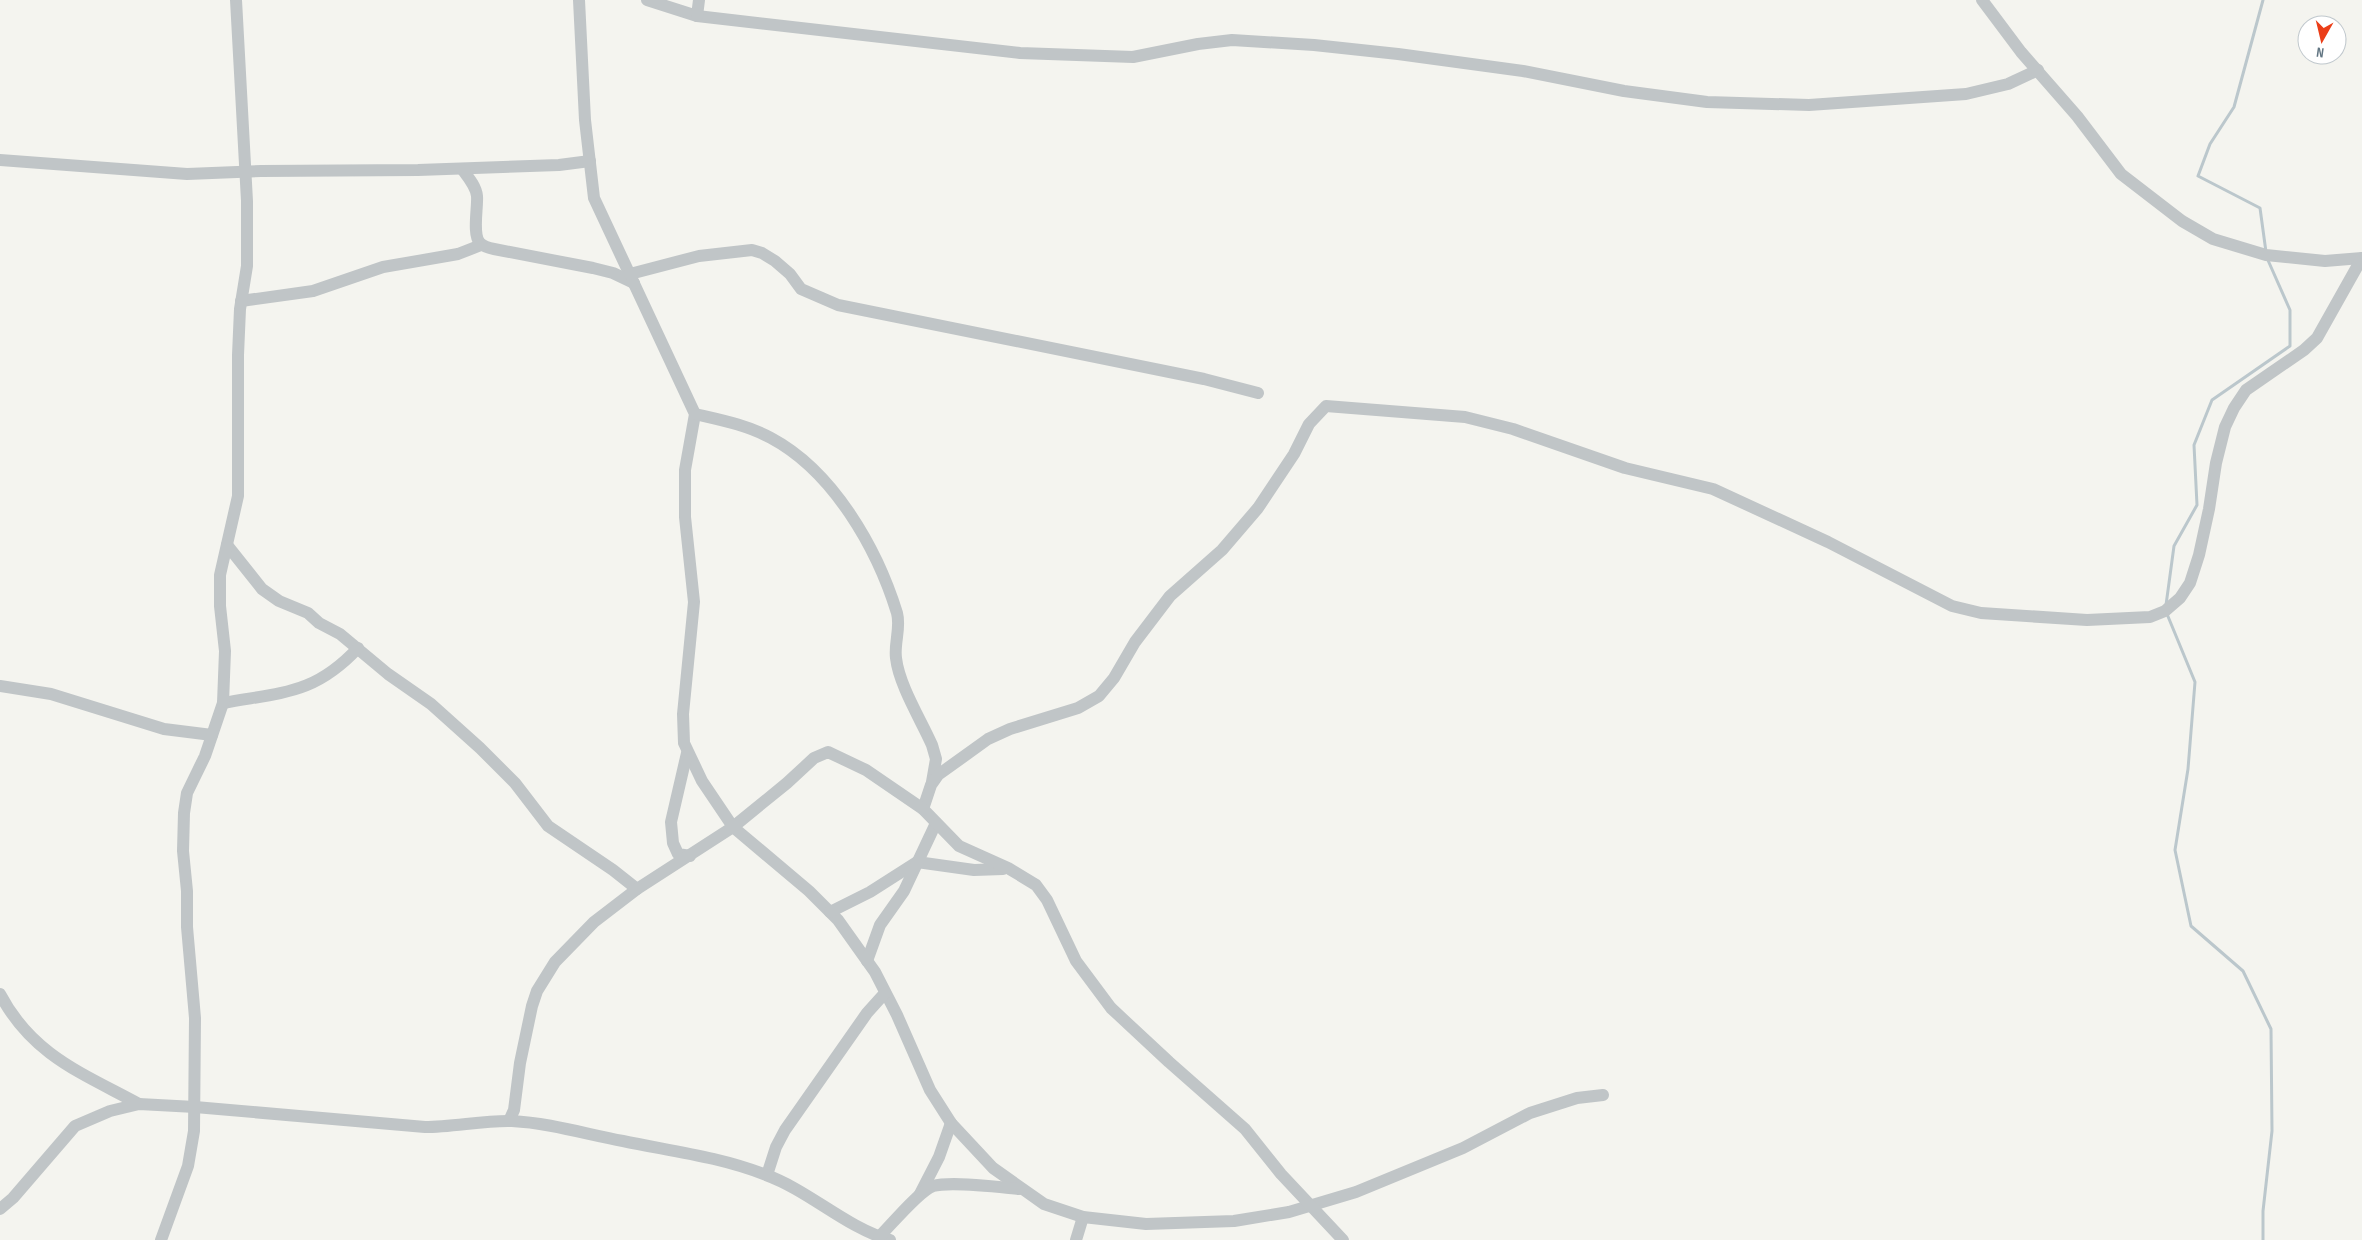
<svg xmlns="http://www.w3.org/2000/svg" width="2362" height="1240" font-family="'Sofia Sans Condensed',sans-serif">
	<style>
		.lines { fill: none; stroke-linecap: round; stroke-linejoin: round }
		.stream { stroke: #bbc7cc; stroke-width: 3 }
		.street { stroke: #c0c5c7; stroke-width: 12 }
	</style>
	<rect width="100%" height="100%" fill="#f4f4ef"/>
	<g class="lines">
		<g class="stream">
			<polyline points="2263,0 2234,107 2210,144 2198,176 2260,208 2266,252"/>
			<polyline points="2166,605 2174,546 2197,505 2194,445 2212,400 2290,346 2290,310 2267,258"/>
			<polyline points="2167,614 2195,682 2188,769 2175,850 2191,926 2243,971 2271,1029 2272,1131 2263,1211 2263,1240"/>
		</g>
		<g class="street">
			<polyline points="579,0 585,120 594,198 695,414 685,470 685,517 694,602 683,714 684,743 702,781 733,827 809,891 838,920 875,972 897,1015 930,1090 951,1123 993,1168 1044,1204 1083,1217 1146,1224 1234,1221 1289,1212 1356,1192 1463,1148 1530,1113 1577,1098 1603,1095"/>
			<polyline points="647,0 697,16 1020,53 1133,57 1198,44 1232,40 1314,45 1398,54 1523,71 1624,91 1707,102 1809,105 1966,94 2008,84 2038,70"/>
			<polyline points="1982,0 2021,52 2077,116 2121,174 2182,221 2213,239 2266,255 2325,261 2362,258"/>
			<polyline points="697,16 699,0"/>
			<polyline points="0,160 187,174 261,171 418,170 559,165 590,161"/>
			<path d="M462,169C468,177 476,186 477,196C478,207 472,235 480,243C483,246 489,248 494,249L593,268L613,273L634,283"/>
			<polyline points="630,274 699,256 752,250 762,253 775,261 790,274 801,289 838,305 1204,379 1258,393"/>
			<polyline points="241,301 313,291 383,267 458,254 481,245"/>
			<path d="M695,414C721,420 747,425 771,438C833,471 877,548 897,613C901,628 894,643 896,658C899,685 921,720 932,745L936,759L932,782"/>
			<polyline points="227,545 262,589 279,601 308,613 319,623 340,634 388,674 431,704 480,748 515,783 548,826 613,870 637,889"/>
			<polyline points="0,686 51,694 164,729 212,735"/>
			<path d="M223,703C282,692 314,695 358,648"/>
			<polyline points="687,753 671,822 673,843 678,854 690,856"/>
			<polyline points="923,809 931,785 938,775 988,739 1010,729 1078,708 1099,696 1114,678 1135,642 1170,596 1222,550 1258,508 1294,454 1309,424 1326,406 1465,417 1513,429 1625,468 1713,489 1828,542 1952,606 1981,613 2087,620 2150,617 2165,611 2180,598 2190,583 2199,555 2209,509 2216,463 2225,427 2234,408 2246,390 2304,350 2317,338 2362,258"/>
			<polyline points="830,912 870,892 917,862 974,870 1003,869"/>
			<polyline points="867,961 880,925 904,891 936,823"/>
			<path d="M0,994C32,1055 82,1073 139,1104"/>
			<polyline points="509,1121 514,1110 520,1063 532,1006 537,991 555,962 594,922 637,889 733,827 787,783 814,758 828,752 866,770 923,809 959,846 1008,868 1036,885 1047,900 1076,961 1111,1008 1169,1062 1245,1129 1281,1174 1343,1240"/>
			<polyline points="767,1175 776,1147 785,1130 867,1013 885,993"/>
			<polyline points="920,1194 939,1157 951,1123"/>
			<path d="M0,1209L13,1198L75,1126L110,1111L139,1104L195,1107L425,1127C453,1127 485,1120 512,1121C549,1123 586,1134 623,1141C671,1151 721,1157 766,1175C810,1191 845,1227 890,1240"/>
			<path d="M879,1237C891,1225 919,1191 933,1186C951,1181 998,1187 1019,1189"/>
			<polyline points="161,1240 188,1166 194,1131 195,1018 187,927 187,891 183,851 184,813 187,793 205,756 223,703 225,651 220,606 220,575 238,496 238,355 240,309 247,266 247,201 236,0"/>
			<polyline points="1076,1240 1083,1217"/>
		</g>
	</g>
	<g transform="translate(2322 40) rotate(188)"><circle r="24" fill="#ffffff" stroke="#c0c8cd"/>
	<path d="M0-4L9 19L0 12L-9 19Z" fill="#eb3e18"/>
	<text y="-8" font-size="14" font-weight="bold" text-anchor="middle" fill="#617582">N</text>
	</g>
</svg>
